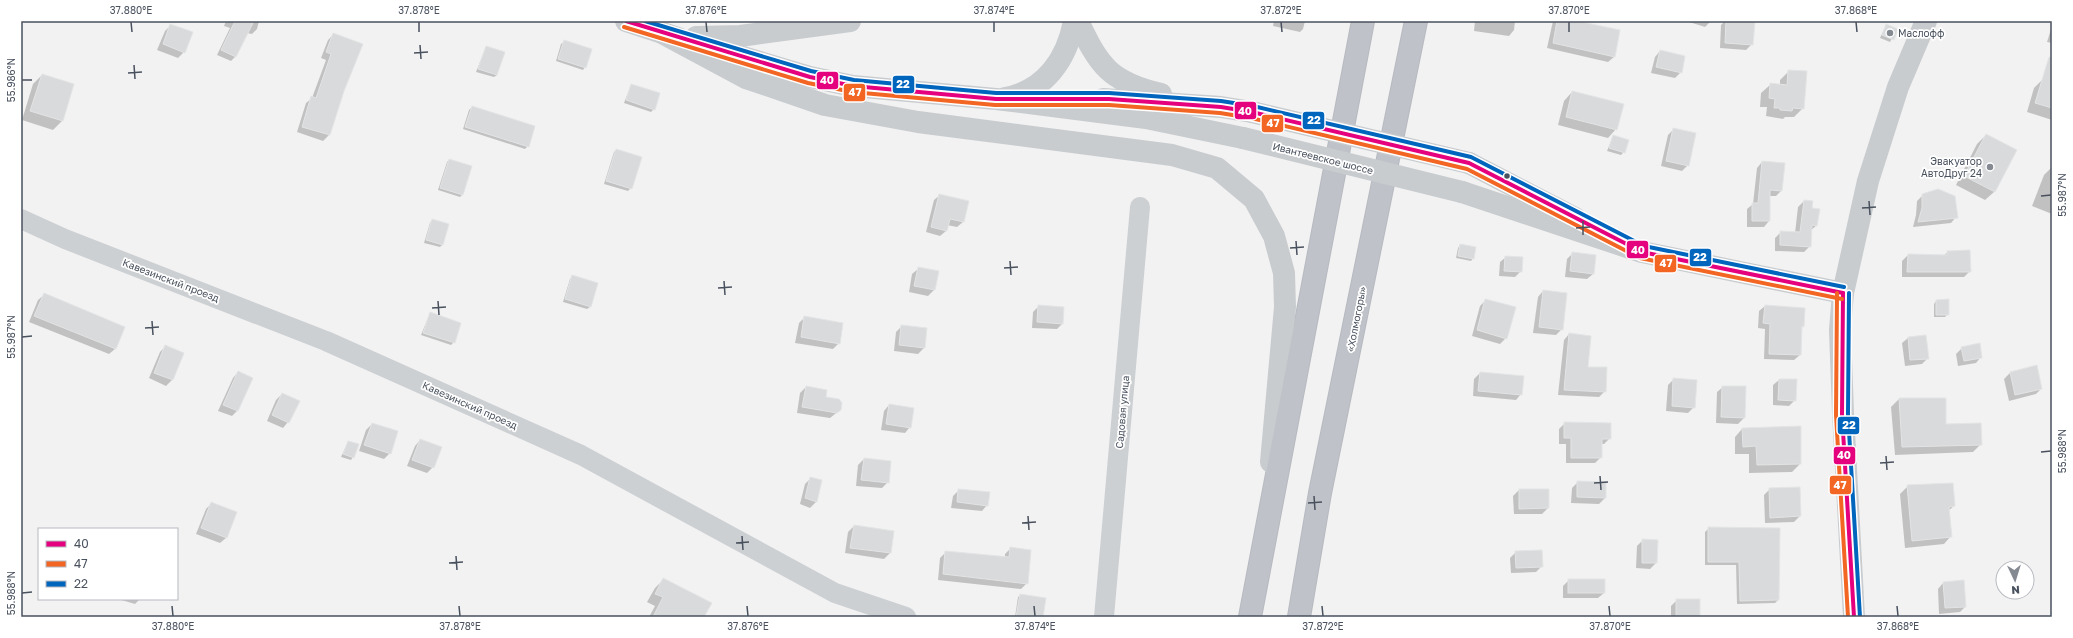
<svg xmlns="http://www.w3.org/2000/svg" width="2073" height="638" font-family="'Golos Text',sans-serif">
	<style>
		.shadow { fill: #0003 }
		.building { fill: #d9dadc; stroke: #e3e4e5 }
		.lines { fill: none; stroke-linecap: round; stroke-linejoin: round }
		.highway-casing { stroke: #b7bac0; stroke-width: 24 }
		.minor { stroke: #cdd0d3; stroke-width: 20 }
		.major { stroke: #c9cccf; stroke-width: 22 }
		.highway { stroke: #bfc2c8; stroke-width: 22 }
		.major-bridge { stroke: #c9cccf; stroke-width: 22 }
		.bus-1-casing { stroke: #fff; stroke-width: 7 }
		.bus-2-casing { stroke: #fff; stroke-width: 7 }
		.bus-3-casing { stroke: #fff; stroke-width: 7 }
		.bus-1 { stroke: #e5007d; stroke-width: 4 }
		.bus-2 { stroke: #f26522; stroke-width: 4 }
		.bus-3 { stroke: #0065bd; stroke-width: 4 }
		.ticks { fill: none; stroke: #49515e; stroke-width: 1.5 }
		.poi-dot { fill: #848992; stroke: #fff; stroke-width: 1.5 }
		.bus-dot { fill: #49515e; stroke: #fff; stroke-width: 1.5 }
		.labels { text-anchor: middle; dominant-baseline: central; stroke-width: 3.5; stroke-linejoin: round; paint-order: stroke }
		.poi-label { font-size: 10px; fill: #49515e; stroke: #fff; text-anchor: start }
		.street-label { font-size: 10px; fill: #49515e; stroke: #fff }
		.line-badge { stroke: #fff; stroke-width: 1.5 }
		.badge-label { font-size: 11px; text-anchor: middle; font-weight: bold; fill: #fff }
		.neatline { fill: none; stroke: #49515e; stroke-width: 1.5 }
		.ticks-label { font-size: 10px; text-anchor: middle; fill: #49515e }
	</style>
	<rect width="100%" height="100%" fill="#f2f2f2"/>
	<g class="shadow">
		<polygon points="226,21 259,21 257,29 252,34 247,33 235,57 231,61 217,55 230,28 224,26"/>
		<polygon points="1274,21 1305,21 1303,29 1300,32 1273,26"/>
		<polygon points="1475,21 1515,21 1514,30 1509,36 1474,31"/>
		<polygon points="1553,21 1581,21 1581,23 1614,57 1608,62 1547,48"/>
		<polygon points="1686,21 1711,21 1705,27"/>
		<polygon points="1725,21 1754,21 1752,44 1746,50 1720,48 1721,25"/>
		<polygon points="171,25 184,52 178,58 157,50 165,31"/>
		<polygon points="1886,25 1897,29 1890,42 1880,38"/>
		<polygon points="2052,26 2052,43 2047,42"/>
		<polygon points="333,35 343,91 329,135 323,141 297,132 306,103 312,98 326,60 321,58 328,40"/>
		<polygon points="564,42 585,67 583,70 556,61 561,44"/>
		<polygon points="486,47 497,75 494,77 476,72"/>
		<polygon points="1660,51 1681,72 1675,78 1651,73 1655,57"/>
		<polygon points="1789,71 1803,108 1794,117 1785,117 1783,119 1766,116 1767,107 1760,107 1761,93 1770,85 1780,85 1780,80"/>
		<polygon points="42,75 73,84 62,121 53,130 22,120 33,84"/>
		<polygon points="2043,79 2052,82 2052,120 2027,112 2034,88"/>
		<polygon points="631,85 654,109 651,112 624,103"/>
		<polygon points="1572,92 1616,129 1608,138 1558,125 1564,101"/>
		<polygon points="472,107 528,146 525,149 463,129 469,110"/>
		<polygon points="1674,129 1688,165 1682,171 1661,166 1668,135"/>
		<polygon points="1986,135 2015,150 1994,192 1985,200 1956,185 1977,144"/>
		<polygon points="1613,136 1624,152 1621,155 1607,151"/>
		<polygon points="616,150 631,188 628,191 604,184 614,152"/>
		<polygon points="449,160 463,194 460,197 438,190 447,162"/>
		<polygon points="1762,162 1781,191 1776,196 1769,196 1769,221 1764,227 1747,227 1747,209 1753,204 1757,168"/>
		<polygon points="2052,167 2052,214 2032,206 2044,175"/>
		<polygon points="940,195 963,222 957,227 947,225 946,231 940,236 926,232 934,200"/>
		<polygon points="1923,195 1956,217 1951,223 1913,227 1916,215 1917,201"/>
		<polygon points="1804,201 1811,209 1817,225 1810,231 1810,246 1804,252 1775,251 1775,238 1781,232 1795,233 1798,207"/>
		<polygon points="432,220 442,245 440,247 424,243 430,223"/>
		<polygon points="1460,245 1473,258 1471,261 1456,258 1458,248"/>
		<polygon points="1948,252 1970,271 1964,277 1902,277 1902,261 1908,255 1943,256"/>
		<polygon points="1573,253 1593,274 1587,279 1565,277 1567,259"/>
		<polygon points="1506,257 1521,271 1515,277 1499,276 1500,262"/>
		<polygon points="918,269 937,272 934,290 928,296 909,292 912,274"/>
		<polygon points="573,276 597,284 590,307 587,309 563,302 570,279"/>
		<polygon points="1543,291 1562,329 1556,335 1533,333 1538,297"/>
		<polygon points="44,295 115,349 109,354 29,322 38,300"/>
		<polygon points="1486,300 1506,338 1500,344 1472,336 1480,306"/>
		<polygon points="1936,301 1948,314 1945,317 1934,317 1934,304"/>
		<polygon points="1039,306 1062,324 1057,329 1032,328 1033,312"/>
		<polygon points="1765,306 1803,326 1801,328 1800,355 1794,360 1764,359 1765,329 1758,328 1759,311"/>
		<polygon points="430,313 454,342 451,345 421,335"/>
		<polygon points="805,317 839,343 833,349 795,343 799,323"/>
		<polygon points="902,326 924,348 918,354 894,351 896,332"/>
		<polygon points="1569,334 1587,368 1605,391 1599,397 1558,395 1564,340"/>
		<polygon points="1908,338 1928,358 1922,364 1905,366 1902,343"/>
		<polygon points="166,346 183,353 172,380 166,386 149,378 160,352"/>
		<polygon points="1962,348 1981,357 1976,363 1958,366 1956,354"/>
		<polygon points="2036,367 2041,389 2036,394 2009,401 2004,379 2010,373"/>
		<polygon points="238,372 237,411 232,416 218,411 233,378"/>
		<polygon points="1480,373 1521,394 1516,400 1473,396 1474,379"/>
		<polygon points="1674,379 1694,407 1688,413 1666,411 1668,385"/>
		<polygon points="1779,380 1795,400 1789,406 1773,405 1773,385"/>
		<polygon points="806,387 824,398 840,410 830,418 797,413 800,393"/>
		<polygon points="1723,387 1744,418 1738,424 1716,423 1717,392"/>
		<polygon points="282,394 288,422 283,428 267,421 276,400"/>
		<polygon points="1899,399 1945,425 1981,444 1973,452 1895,455 1891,407"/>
		<polygon points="889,405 910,427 905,433 881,430 884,411"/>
		<polygon points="1565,423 1610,438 1604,444 1601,444 1601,457 1595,463 1566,463 1566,444 1559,444 1559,429"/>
		<polygon points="372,424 390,453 384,459 359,451 366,430"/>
		<polygon points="1800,427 1800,464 1792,472 1749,473 1749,454 1735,454 1735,437 1742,429"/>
		<polygon points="420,440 433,467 427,473 407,466 415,446"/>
		<polygon points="348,442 353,457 351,460 341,457"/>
		<polygon points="864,459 888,482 882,488 856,486 858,465"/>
		<polygon points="811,478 821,481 816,502 810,508 800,504 805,484"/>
		<polygon points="1578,482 1605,498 1599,504 1571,503 1572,488"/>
		<polygon points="1908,486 1954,506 1948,511 1951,536 1944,544 1905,548 1900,494"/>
		<polygon points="1799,488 1800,516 1794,522 1765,523 1764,495 1770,489"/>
		<polygon points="959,490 987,505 982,511 951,508 953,496"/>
		<polygon points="1519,490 1548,508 1542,514 1514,514 1513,496"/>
		<polygon points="212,503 226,538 220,543 196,534 206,509"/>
		<polygon points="854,526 893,532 890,553 884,559 845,553 848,532"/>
		<polygon points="1709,528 1778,600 1775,603 1737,604 1736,565 1705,565 1705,532"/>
		<polygon points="1643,540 1656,563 1650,569 1636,568 1637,546"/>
		<polygon points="1011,548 1027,583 1021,589 938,580 940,558 946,552 1005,557 1005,554"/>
		<polygon points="1516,552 1542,566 1536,572 1511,573 1510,558"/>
		<polygon points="663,580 703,617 649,617 655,606 647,602 655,588"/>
		<polygon points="1569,580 1604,593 1598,598 1563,598 1563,586"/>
		<polygon points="1943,583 1965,607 1960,612 1939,614 1938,589"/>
		<polygon points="1021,595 1042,617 1015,617 1018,597"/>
		<polygon points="118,599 140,599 135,604"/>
		<polygon points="1677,600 1699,617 1671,617 1671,606"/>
	</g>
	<g class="building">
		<polygon points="235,21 254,21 236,57 221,50"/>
		<polygon points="1557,21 1582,21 1582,22 1620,30 1615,57 1553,43"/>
		<polygon points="1726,21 1755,21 1753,45 1725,43"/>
		<polygon points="170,24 193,32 185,53 163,44"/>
		<polygon points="1886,24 1898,29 1894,40 1882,35"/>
		<polygon points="333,33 363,44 344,91 330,135 302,127 311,96 316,98 331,54 326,52"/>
		<polygon points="564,40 592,49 586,68 558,59"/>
		<polygon points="486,46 505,52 497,75 478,69"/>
		<polygon points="1660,50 1685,56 1682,73 1656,67"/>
		<polygon points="2049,57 2052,58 2052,108 2035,103"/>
		<polygon points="1788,70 1807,71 1804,109 1793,108 1792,111 1780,110 1780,108 1774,108 1775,99 1769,98 1770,83 1787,85"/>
		<polygon points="42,74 74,84 63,121 30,111"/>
		<polygon points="631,84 660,93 655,110 626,100"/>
		<polygon points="1572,91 1624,104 1617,130 1566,117"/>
		<polygon points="472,106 535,126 529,147 465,127"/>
		<polygon points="1673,128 1696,133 1689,166 1666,161"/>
		<polygon points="1986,134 2017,150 1995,192 1964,176"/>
		<polygon points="1613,135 1629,140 1625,153 1609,148"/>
		<polygon points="616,149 642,157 632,189 606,181"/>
		<polygon points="449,159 472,166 463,195 440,188"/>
		<polygon points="1762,161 1785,163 1782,191 1770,190 1770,221 1752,221 1752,203 1758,203"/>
		<polygon points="1938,189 1955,196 1958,218 1918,222 1922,208 1922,194"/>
		<polygon points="939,194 969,201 964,222 950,219 947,231 931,227"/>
		<polygon points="1804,200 1813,201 1812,208 1820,209 1817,226 1812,225 1811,247 1780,245 1780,231 1800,232"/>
		<polygon points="432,219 449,224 443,245 426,240"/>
		<polygon points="1460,244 1476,247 1474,259 1458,256"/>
		<polygon points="1970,250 1971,272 1907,272 1908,254 1947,255 1947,251"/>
		<polygon points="1572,252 1596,255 1594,274 1570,271"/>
		<polygon points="1505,256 1523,257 1522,272 1504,271"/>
		<polygon points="918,267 939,271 935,290 914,286"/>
		<polygon points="572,275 598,283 591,307 565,299"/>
		<polygon points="1543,290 1567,293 1563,330 1539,327"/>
		<polygon points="44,293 125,327 116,349 34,316"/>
		<polygon points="1485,299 1516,307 1507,339 1477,330"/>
		<polygon points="1949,299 1949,315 1936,315 1936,300"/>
		<polygon points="1038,305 1064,307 1063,324 1037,322"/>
		<polygon points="1765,305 1805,308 1804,327 1802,326 1801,355 1769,354 1770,324 1763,323"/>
		<polygon points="430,312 461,323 455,343 423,333"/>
		<polygon points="804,316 843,323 840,344 801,337"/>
		<polygon points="901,325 927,328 925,348 899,345"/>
		<polygon points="1569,333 1591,336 1588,367 1607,367 1606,392 1564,390"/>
		<polygon points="1926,335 1929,359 1910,360 1908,337"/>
		<polygon points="1980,343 1982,358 1964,361 1961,347"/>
		<polygon points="165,345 184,353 173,380 154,373"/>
		<polygon points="2037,365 2042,389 2015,395 2010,372"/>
		<polygon points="238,371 253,378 238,411 223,405"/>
		<polygon points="1480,372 1524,376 1522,395 1478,391"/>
		<polygon points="1673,378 1697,380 1695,408 1672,406"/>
		<polygon points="1779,379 1797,379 1796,401 1778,400"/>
		<polygon points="806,386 827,390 826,397 839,399 842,403 841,410 837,413 802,407"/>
		<polygon points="1722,386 1746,386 1745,418 1721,417"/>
		<polygon points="282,393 300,401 289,423 272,415"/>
		<polygon points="1899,398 1946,398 1946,424 1981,423 1982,445 1902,447"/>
		<polygon points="889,404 914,408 911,428 886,424"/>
		<polygon points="1564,422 1611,423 1611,439 1602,439 1602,458 1571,458 1571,438 1564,438"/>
		<polygon points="372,423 398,431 391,454 364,445"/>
		<polygon points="1801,426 1801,464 1757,465 1756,446 1743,447 1742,428"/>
		<polygon points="420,439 442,447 434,468 412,460"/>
		<polygon points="348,441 359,444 354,458 343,454"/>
		<polygon points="864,458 891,461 889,483 861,480"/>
		<polygon points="810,477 822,480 817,502 805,498"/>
		<polygon points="1577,481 1606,482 1606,498 1577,497"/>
		<polygon points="1953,483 1955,506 1949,507 1952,537 1912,541 1907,485"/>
		<polygon points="1800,487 1801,516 1770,518 1769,488"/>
		<polygon points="958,489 990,492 988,506 957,502"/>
		<polygon points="1519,489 1549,489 1549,508 1519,509"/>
		<polygon points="211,502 237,512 227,538 201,528"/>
		<polygon points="854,525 894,531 891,553 850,548"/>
		<polygon points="1708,527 1780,528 1779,600 1740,601 1739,562 1708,562"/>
		<polygon points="1642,539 1658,540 1657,563 1642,563"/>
		<polygon points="1010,547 1031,550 1028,584 943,574 945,551 1009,557"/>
		<polygon points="1542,550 1543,567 1516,568 1515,551"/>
		<polygon points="663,578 712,603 704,617 653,617 663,597 655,594"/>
		<rect x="1568" y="579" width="37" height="14"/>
		<polygon points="1964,580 1966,607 1945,608 1943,582"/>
		<polygon points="1020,594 1046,598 1043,617 1016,617"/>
		<rect x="1676" y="599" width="24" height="18"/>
	</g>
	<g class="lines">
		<defs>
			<g id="highway">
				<polyline points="1250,617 1363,21"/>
				<polyline points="1299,617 1320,493 1416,21"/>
			</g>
		</defs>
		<use href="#highway" class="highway-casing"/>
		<g class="minor">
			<polyline points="21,219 65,239 326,341 581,455 835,593 906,617"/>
			<polyline points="1104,617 1140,207"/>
		</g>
		<g class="major">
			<polyline points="626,21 678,38"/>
			<path d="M1078,21C1099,66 1110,82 1161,94"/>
			<polyline points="664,34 746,78 825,105 918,122 1172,155 1217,168 1254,199 1274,236 1284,273 1285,307 1271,462"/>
			<polyline points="696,37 740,36 850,21"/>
			<polyline points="709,47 810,77 853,86 996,99 1146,118 1243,138"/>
			<path d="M1005,98C1045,91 1067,59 1074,21"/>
			<polyline points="1103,99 1221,107 1252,112"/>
			<polyline points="1469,163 1575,218"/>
			<polyline points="1462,192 1642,252 1843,293"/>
			<polyline points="1854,617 1843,413 1840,330 1843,293 1868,181 1898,87 1926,21"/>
		</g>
		<use href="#highway" class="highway"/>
		<g class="major-bridge">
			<polyline points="1252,112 1469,163"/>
			<polyline points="1243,138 1462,192"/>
		</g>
		<defs>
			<g id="bus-1">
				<polyline points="626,21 810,77 853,86 996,99 1109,99 1221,107 1252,112 1469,163 1642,252 1843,293"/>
				<polyline points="1843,293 1842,414 1854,617"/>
			</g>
			<g id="bus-2">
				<polyline points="624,27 808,83 852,92 995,105 1109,105 1220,113 1251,118 1467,169 1640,258 1842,299"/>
				<polyline points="1837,293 1836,415 1848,617"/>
			</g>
			<g id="bus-3">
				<polyline points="645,21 811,71 854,80 996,93 1109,93 1221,101 1253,106 1471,157 1644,246 1844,287"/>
				<polyline points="1849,293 1848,414 1860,617"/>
			</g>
		</defs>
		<use href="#bus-1" class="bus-1-casing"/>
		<use href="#bus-2" class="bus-2-casing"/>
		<use href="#bus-3" class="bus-3-casing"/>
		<use href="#bus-1" class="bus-1"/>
		<use href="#bus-2" class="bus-2"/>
		<use href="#bus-3" class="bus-3"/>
	</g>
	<path class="ticks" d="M131,22L132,32M419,22V32M706,22L707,32M994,22V32M1281,22L1282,32M1569,22V32M1856,22L1857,32M420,45L421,59M414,53L428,52M134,65L135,79M128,73L142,72M22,80H32M2041,196L2051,195M1869,201L1870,215M1862,208L1876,207M1583,221V235M1576,228L1590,227M1296,241L1297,255M1290,248L1304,247M1010,261L1011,275M1004,268L1018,267M724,281L725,295M718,288L732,287M438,301L439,315M432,308L446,307M152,321L153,335M145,328L159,327M22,337L32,336M2041,452L2051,451M1886,456L1887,470M1880,463L1894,462M1600,476L1601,490M1594,483L1608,482M1314,496L1315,510M1308,503L1322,502M1028,516L1029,530M1022,523L1036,522M742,536L743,550M736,543L749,542M456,556L457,570M449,563L463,562M22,593L32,592M172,606L173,616M459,606L460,616M747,606L748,616M1034,606L1035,616M1322,606L1323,616M1609,606L1610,616M1897,606L1898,616"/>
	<g class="poi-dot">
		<circle cx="1890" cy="33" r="4"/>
		<circle cx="1990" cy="167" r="4"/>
	</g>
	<circle class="bus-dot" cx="1507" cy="176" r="3.5"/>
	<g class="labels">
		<g class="poi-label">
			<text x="1898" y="33">Маслофф</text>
			<text x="1982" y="161" text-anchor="end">Эвакуатор<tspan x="1982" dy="12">АвтоДруг 24</tspan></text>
		</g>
		<g class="street-label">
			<text transform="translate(1323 158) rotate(14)">Ивантеевское шоссе</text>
			<text transform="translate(171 280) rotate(21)">Кавезинский проезд</text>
			<text transform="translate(1356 319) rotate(-79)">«Холмогоры»</text>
			<text transform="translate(470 405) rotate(24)">Кавезинский проезд</text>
			<text transform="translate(1122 412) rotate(-85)">Садовая улица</text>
		</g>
	</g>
	<g class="line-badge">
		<rect x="816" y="71" width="23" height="19" rx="4" fill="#e5007d"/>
		<rect x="892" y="75" width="23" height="19" rx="4" fill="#0065bd"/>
		<rect x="843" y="83" width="23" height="19" rx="4" fill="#f26522"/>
		<rect x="1234" y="101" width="23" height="19" rx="4" fill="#e5007d"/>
		<rect x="1302" y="111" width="23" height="19" rx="4" fill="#0065bd"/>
		<rect x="1261" y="114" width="23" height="19" rx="4" fill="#f26522"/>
		<rect x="1626" y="240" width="23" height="19" rx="4" fill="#e5007d"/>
		<rect x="1689" y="248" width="23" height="19" rx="4" fill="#0065bd"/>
		<rect x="1654" y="254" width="23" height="19" rx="4" fill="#f26522"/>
		<rect x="1837" y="416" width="23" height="19" rx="4" fill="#0065bd"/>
		<rect x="1833" y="446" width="23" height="19" rx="4" fill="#e5007d"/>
		<rect x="1829" y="475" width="23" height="20" rx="4" fill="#f26522"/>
	</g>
	<g class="badge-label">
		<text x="827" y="84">40</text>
		<text x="903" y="88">22</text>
		<text x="855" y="96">47</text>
		<text x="1245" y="115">40</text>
		<text x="1314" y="124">22</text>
		<text x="1273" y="127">47</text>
		<text x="1638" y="254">40</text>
		<text x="1700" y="261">22</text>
		<text x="1666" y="267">47</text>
		<text x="1849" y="429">22</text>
		<text x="1844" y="459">40</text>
		<text x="1840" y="489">47</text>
	</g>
	<rect width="2073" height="638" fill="none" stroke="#ffffff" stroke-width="44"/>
	<rect x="38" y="528" width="140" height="72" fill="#ffffff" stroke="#b6b9bf"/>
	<rect x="46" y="541" width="20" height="6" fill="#e5007d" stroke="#b6b9bf"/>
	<text x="74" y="548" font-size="12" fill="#49515e">40</text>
	<rect x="46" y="561" width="20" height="6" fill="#f26522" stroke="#b6b9bf"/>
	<text x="74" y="568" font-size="12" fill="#49515e">47</text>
	<rect x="46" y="581" width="20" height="6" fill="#0065bd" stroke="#b6b9bf"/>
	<text x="74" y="588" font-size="12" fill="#49515e">22</text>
	<g transform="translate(2015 580) rotate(176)"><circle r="19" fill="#ffffff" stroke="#b6b9bf"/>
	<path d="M0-3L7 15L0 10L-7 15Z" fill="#848992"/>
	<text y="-6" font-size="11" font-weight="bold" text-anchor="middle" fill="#49515e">N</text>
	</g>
	<rect x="22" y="22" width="2029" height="594" class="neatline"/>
	<g class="ticks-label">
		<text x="131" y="14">37.880°E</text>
		<text x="419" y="14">37.878°E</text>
		<text x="706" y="14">37.876°E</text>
		<text x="994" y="14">37.874°E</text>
		<text x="1281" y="14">37.872°E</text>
		<text x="1569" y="14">37.870°E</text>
		<text x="1856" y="14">37.868°E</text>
		<text transform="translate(11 80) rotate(-90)" y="4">55.986°N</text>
		<text transform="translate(2062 195) rotate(-90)" y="4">55.987°N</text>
		<text transform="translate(11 337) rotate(-90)" y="4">55.987°N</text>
		<text transform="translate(2062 451) rotate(-90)" y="4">55.988°N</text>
		<text transform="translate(11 593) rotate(-90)" y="4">55.988°N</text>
		<text x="173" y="630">37.880°E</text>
		<text x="460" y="630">37.878°E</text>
		<text x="748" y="630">37.876°E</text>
		<text x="1035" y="630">37.874°E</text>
		<text x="1323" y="630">37.872°E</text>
		<text x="1610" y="630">37.870°E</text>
		<text x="1898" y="630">37.868°E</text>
	</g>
</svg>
